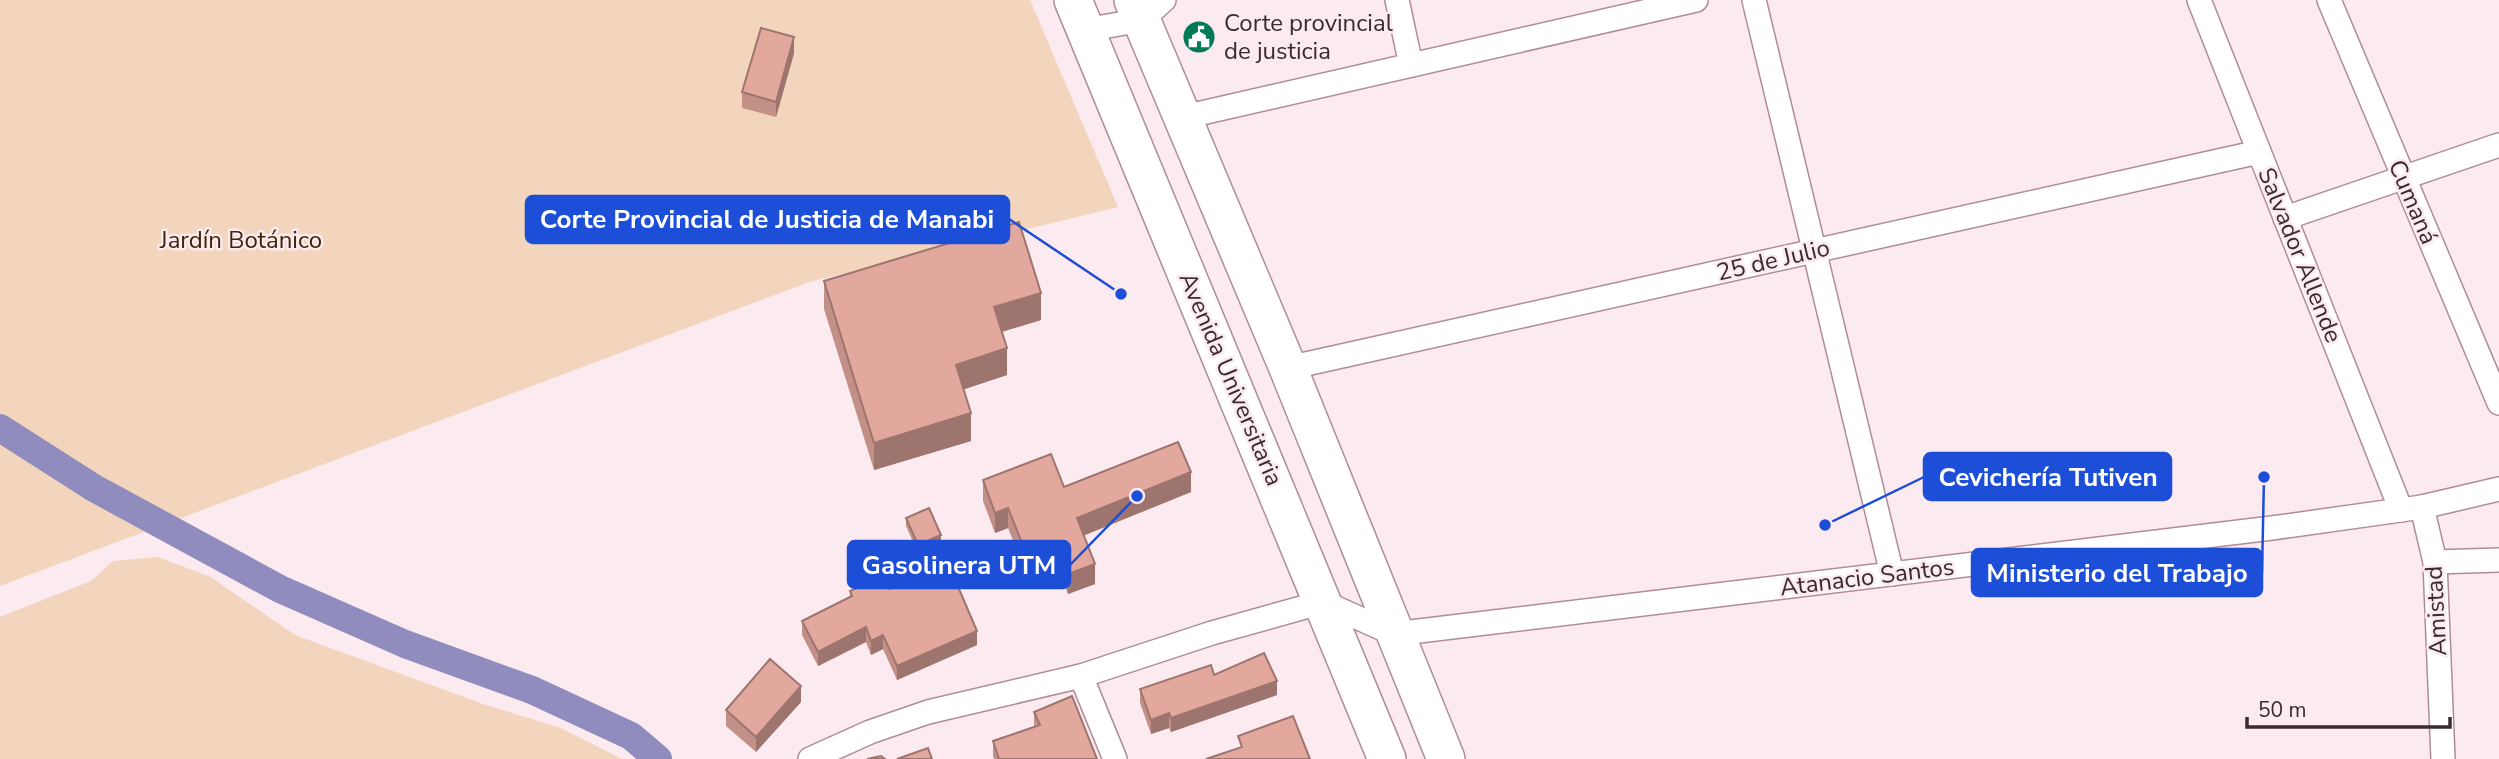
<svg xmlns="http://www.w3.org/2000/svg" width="2499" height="759" font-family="'Nunito Sans',sans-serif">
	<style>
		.green { fill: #f2d5bc }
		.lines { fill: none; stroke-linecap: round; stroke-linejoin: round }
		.canal { stroke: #908cbd; stroke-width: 28 }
		.minor-casing { stroke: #b18b98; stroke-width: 26 }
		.primary-casing { stroke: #b18b98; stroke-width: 40 }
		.minor { stroke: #fff; stroke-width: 23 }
		.primary { stroke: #fff; stroke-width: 37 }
		.wall { fill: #c29087 }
		.shaded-wall { fill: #9e756e }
		.building { fill: #e2a79d; stroke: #9e756e; stroke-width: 2 }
		.labels { text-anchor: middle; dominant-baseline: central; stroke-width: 5; stroke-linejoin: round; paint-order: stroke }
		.poi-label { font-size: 24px; fill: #3a2b30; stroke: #fbeaf0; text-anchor: start }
		.street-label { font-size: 24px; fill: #3a2b30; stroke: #fbeaf0 }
		.park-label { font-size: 24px; fill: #422505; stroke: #fbeaf0 }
		.leader { fill: none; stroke: #1d4ed8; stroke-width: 2.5 }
		.callout-dot { fill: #1d4ed8; stroke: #fbeaf0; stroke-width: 2.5 }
		.callout { fill: #1d4ed8; stroke: #1d4ed8; stroke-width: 2.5 }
		.callout-label { font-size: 26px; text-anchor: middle; font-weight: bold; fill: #fff }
	</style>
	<rect width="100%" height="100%" fill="#fbeaf0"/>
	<g class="green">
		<polygon points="0,0 1030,0 1118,207 809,282 0,586"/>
		<polygon points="157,557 209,576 295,635 483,704 561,728 622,759 0,759 0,617 91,581 113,561"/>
	</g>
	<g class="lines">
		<polyline class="canal" points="0,428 94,488 280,589 405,644 532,690 631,736 658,759"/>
		<defs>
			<g id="minor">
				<polyline points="1397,0 1411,65"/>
				<polyline points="1754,0 1892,574"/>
				<polyline points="2199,0 2401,510"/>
				<polyline points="2329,0 2499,403"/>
				<polyline points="1085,30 1142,20 1164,0"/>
				<polyline points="1184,117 1696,0"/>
				<polyline points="2285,218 2499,145"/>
				<polyline points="1288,368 2259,152"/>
				<polyline points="2422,507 2435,562 2443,759"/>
				<polyline points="2435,562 2499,560"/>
				<polyline points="1081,676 1115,759"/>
				<polyline points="810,759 870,732 928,712 1081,676 1212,633 1323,602 1394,634 2272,528 2422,507 2499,489"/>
			</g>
			<g id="primary">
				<polyline points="1073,0 1387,759"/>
				<polyline points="1133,0 1288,368 1446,759"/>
			</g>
		</defs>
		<use href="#minor" class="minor-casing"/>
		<use href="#primary" class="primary-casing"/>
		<use href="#minor" class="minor"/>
		<use href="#primary" class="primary"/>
	</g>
	<g class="wall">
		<polygon points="794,53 776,117 742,108 742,92"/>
		<polygon points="824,281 1041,320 1002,332 1007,375 964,389 971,441 874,470 824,309"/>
		<polygon points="983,480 1064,487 1191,492 1083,536 1095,584 1068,594 1059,572 1030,583 1008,528 995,533 983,501"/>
		<polygon points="906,518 941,543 918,553 906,526"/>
		<polygon points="890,589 977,645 897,680 883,649 871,655 866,642 818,666 802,635 802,621 850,597 850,591"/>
		<polygon points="1214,675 1277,695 1171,732 1169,728 1151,734 1140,703 1140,689"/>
		<polygon points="801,702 756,752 726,726 726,710"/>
		<polygon points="1034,712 1097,759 994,759 993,756 993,741 1034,727"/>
	</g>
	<g class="shaded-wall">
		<polygon points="794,37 794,53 776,117 776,102"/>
		<polygon points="1041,293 1041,320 994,334 994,307"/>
		<polygon points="1007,348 1007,375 956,392 956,365"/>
		<polygon points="971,413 971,441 874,470 874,443"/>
		<polygon points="1191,472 1191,492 1077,538 1077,518"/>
		<polygon points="1008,508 1008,528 995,533 995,513"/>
		<polygon points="941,535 941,543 918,553 918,545"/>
		<polygon points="1059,552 1059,572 1030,583 1030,563"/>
		<polygon points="1095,564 1095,584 1068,594 1068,574"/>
		<polygon points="866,627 866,642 818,666 818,652"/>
		<polygon points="977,631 977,645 897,680 897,666"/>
		<polygon points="883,635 883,649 871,655 871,641"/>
		<polygon points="1277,681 1277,695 1171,732 1171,718"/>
		<polygon points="801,686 801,702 756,752 756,737"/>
		<polygon points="1169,713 1169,728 1151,734 1151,720"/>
	</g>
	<g class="building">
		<polygon points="761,28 794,37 776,102 742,92"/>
		<polygon points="1019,222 1041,293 994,307 1007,348 956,365 971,413 874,443 824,281"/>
		<polygon points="1178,442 1191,472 1077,518 1095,564 1068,574 1059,552 1030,563 1008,508 995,513 983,480 1051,454 1064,487"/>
		<polygon points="929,508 941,535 918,545 906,518"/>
		<polygon points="950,568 977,631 897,666 883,635 871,641 866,627 818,652 802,621 852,596 850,591 884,576 890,589"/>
		<polygon points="1264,653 1277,681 1171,718 1169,713 1151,720 1140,689 1211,665 1214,675"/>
		<polygon points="770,659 801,686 756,737 726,710"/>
		<polygon points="1072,696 1097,759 999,759 993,741 1040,725 1034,712"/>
		<polygon points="1293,716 1310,759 1206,759 1242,747 1238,736"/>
		<polygon points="928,748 932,759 897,759"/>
		<polygon points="881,756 885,759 867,759"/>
	</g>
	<defs>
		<symbol id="civic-disc" viewBox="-11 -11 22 22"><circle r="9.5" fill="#007a57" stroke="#fbeaf0"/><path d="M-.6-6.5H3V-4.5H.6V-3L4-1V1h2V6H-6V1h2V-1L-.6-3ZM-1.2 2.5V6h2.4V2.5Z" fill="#fff"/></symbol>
	</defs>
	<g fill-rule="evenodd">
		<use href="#civic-disc" x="1180" y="18" width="38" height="38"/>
	</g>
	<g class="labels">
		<g class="poi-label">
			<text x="1224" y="23">Corte provincial<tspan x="1224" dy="28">de justicia</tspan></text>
		</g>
		<g class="street-label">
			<text transform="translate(2413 202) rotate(67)">Cumaná</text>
			<text transform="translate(2300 255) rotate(68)">Salvador Allende</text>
			<text transform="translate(1773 260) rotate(-13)">25 de Julio</text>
			<text transform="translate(1231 379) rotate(67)">Avenida Universitaria</text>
			<text transform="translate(1867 577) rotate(-7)">Atanacio Santos</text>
			<text transform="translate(2436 611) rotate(-93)">Amistad</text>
		</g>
		<g class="park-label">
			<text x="241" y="240">Jardín Botánico</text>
		</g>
	</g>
	<path class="leader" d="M1121 294L1009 219M1825 525L1924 477M1137 496L1070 565M2264 477L2262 573"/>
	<g class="callout-dot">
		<circle cx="1121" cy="294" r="7"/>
		<circle cx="1825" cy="525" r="7"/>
		<circle cx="1137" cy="496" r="7"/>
		<circle cx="2264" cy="477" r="7"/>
	</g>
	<g class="callout">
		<rect x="526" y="196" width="483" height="47" rx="7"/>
		<rect x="1924" y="453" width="247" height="47" rx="7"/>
		<rect x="848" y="541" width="222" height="47" rx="7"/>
		<rect x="1972" y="549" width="290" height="47" rx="7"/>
	</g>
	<g class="callout-label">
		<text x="767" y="228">Corte Provincial de Justicia de Manabi</text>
		<text x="2048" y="486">Cevichería Tutiven</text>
		<text x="959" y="574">Gasolinera UTM</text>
		<text x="2117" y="582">Ministerio del Trabajo</text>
	</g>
	<path d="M2247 717v10h203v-10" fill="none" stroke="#3a2b30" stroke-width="3.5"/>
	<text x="2258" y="717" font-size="21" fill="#3a2b30" stroke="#fbeaf0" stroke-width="5" paint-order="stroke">50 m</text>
</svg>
